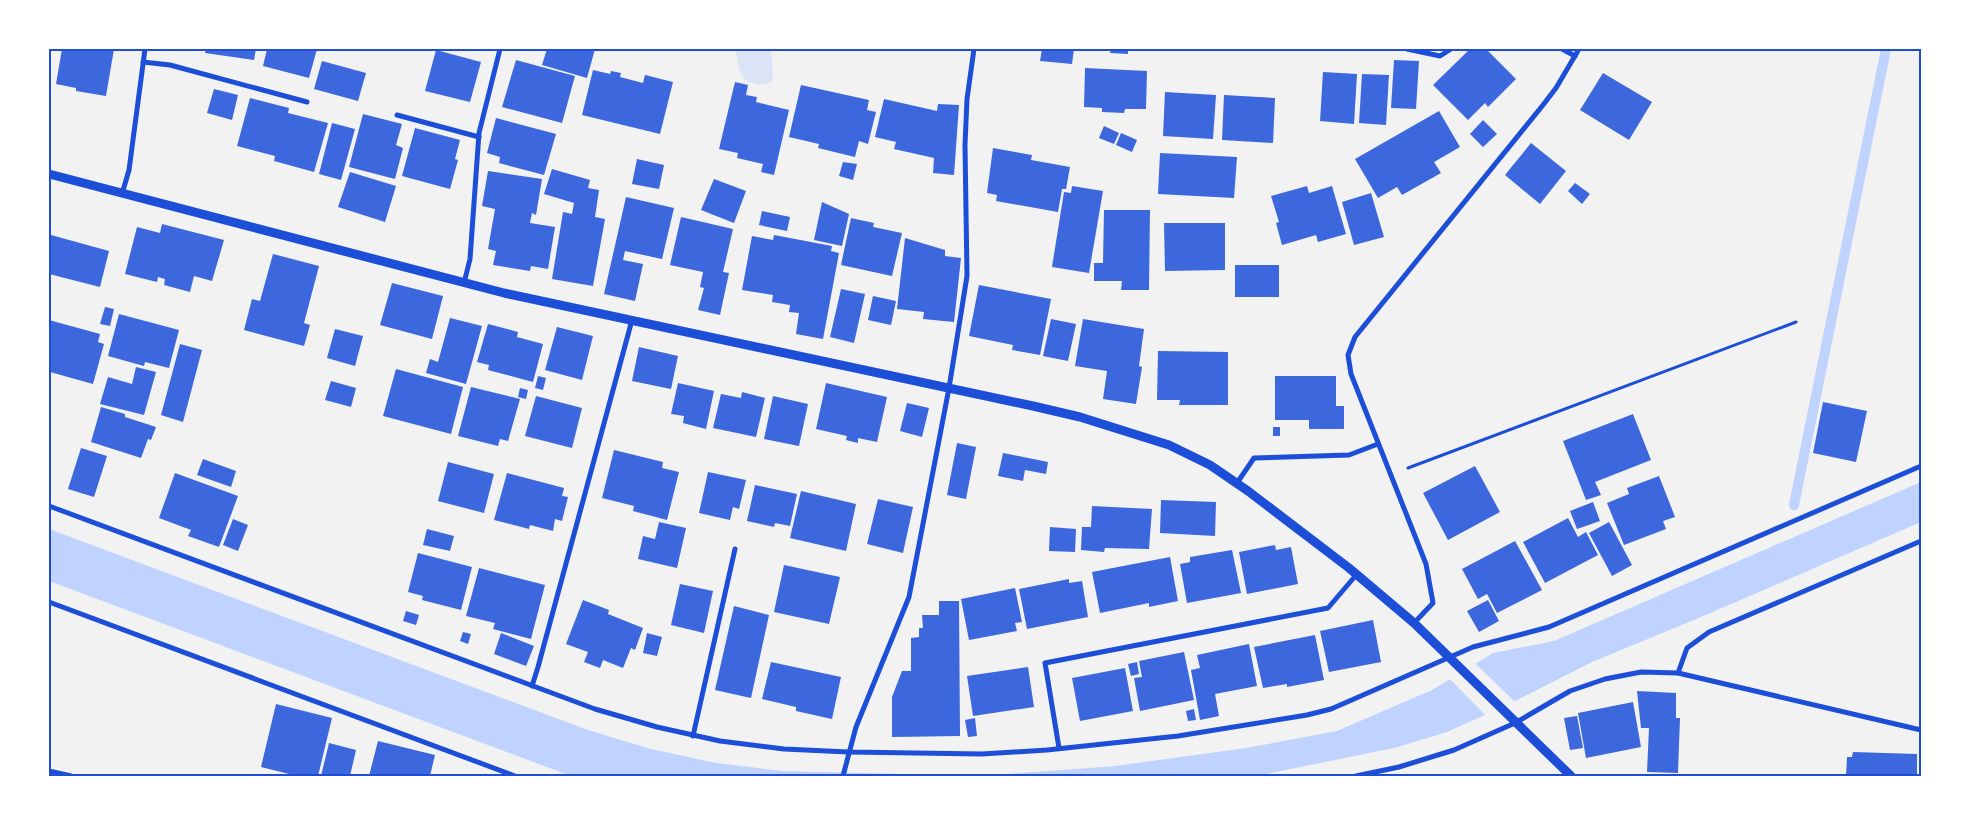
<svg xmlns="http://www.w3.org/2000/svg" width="1970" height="825" font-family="Quicksand,sans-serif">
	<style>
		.green { fill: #dbe4f7 }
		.water { fill: #bfd3fe }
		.pier { fill: #f2f2f2 }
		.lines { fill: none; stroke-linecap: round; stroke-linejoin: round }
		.stream { stroke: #bfd3fe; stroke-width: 10 }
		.building { fill: #3d67dc }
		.path { stroke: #1d4ed8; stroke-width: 3 }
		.minor { stroke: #1d4ed8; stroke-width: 5 }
		.tertiary { stroke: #1d4ed8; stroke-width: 9 }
		.neatline { fill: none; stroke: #1d4ed8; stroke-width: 2 }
	</style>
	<rect width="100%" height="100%" fill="#f2f2f2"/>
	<path class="green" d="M735,49H771L773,75L772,81C767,85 763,85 756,84C735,79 741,65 735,49Z"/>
	<polygon class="water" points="1921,482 1921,522 1701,617 1592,662 1507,705 1447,732 1394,748 1256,776 571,776 49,581 49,529 588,730 651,749 716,763 782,771 983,776 1115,766 1246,748 1337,731 1432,690 1493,653 1554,641"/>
	<polygon class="pier" points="1474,662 1516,703 1487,717 1448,677"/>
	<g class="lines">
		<polyline class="stream" points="1794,505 1886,49"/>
	</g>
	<g class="building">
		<polygon points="62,49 114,49 106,96 76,91 76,88 56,84"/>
		<polygon points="206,49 256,49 254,60 205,53"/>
		<polygon points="267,49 317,49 309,78 263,66"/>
		<polygon points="547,49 595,49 587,78 542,65"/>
		<polygon points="1042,49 1074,49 1072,64 1040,61"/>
		<polygon points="1111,49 1128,49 1128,54 1110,53"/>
		<polygon points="1470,49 1486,49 1516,79 1488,107 1485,103 1468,120 1433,85"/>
		<polygon points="436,50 481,62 470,102 425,91"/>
		<polygon points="516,60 575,76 562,123 502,107"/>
		<polygon points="1394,60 1419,61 1416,109 1391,108"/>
		<polygon points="322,61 366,73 358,101 314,89"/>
		<polygon points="1085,68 1147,71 1146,109 1125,109 1124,113 1102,112 1102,108 1084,107"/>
		<polygon points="593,70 610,74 611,71 621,73 620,77 643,83 645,75 673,82 660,134 582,115"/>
		<polygon points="1323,72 1357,74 1354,124 1320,121"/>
		<polygon points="1603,73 1652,102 1629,140 1580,110"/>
		<polygon points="1362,74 1389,75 1386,125 1359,123"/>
		<polygon points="735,82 748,85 746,95 757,97 756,102 789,110 774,175 761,172 763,164 737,158 738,153 719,149"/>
		<polygon points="801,85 869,100 867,110 876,112 868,144 859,141 855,157 818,148 819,144 789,137"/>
		<polygon points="214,89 238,95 232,120 207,113"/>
		<polygon points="1165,92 1216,95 1213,139 1163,136"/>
		<polygon points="1224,95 1275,98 1273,143 1222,140"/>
		<polygon points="250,98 289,108 288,113 328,123 314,172 274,161 275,156 237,146"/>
		<polygon points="884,99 937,111 938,104 959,105 954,175 933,173 934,158 894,149 896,142 875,137"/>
		<polygon points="1439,111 1460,147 1434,162 1441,173 1402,195 1397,187 1378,198 1355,159"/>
		<polygon points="363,114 402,124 396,145 403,148 395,179 349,167"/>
		<polygon points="496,118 556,134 544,175 499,163 500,157 487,153"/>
		<polygon points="1483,120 1497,134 1483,147 1470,134"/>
		<polygon points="332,123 355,129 341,180 319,174"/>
		<polygon points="1104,126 1119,133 1114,144 1099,138"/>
		<polygon points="415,128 460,140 455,159 458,160 450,189 402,176"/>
		<polygon points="1121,133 1137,140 1132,152 1116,145"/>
		<polygon points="1531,143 1566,171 1540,204 1505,175"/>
		<polygon points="993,148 1032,155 1031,160 1070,167 1066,189 1062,189 1058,212 996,201 997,195 987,193"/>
		<polygon points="1160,153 1237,157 1234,198 1158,194"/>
		<polygon points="637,159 664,165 659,189 632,184"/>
		<polygon points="843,162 857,164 853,180 839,176"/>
		<polygon points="552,169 590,180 588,188 599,190 595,217 605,219 593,286 552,279 563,212 572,214 574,203 544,194"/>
		<polygon points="488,171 542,179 536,215 532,213 530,223 555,227 548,269 531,266 530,271 493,265 496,251 488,249 495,209 482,206"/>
		<polygon points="350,172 396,186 385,222 338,207"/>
		<polygon points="714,179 746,191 734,223 701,210"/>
		<polygon points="1575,183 1590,194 1582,204 1568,191"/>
		<polygon points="1072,186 1103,191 1089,273 1052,267 1064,192 1071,193"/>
		<polygon points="1307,186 1309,193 1332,186 1346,234 1318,242 1316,235 1282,245 1276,223 1279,222 1271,196"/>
		<polygon points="1371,193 1384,237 1354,245 1342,202"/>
		<polygon points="626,197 674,208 662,259 625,251 623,260 643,264 635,301 604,294"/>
		<polygon points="822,202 849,214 842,246 814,240"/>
		<polygon points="1104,210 1150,210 1149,290 1121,290 1122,281 1094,281 1094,263 1103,263"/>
		<polygon points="762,211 790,217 787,231 759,225"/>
		<polygon points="681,217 733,229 723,272 729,273 720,315 698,310 704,288 700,287 703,272 670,265"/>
		<polygon points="851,218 874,223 873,227 902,233 892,276 841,265"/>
		<polygon points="1164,223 1225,223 1225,270 1165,271"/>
		<polygon points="162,224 224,240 212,281 194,276 190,292 164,285 165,279 158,277 157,282 125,274 137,227 160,233"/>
		<polygon points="51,235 109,251 100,287 49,274 49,246"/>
		<polygon points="774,235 832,246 831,251 839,253 823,339 796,334 799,313 789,312 790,305 772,302 773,295 742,290 752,236 773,240"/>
		<polygon points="905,238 945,250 945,256 961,258 954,322 923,319 924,312 897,309"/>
		<polygon points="273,254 319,266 304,323 310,325 304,346 244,330 252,299 260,301"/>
		<rect x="1235" y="265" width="44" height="32"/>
		<polygon points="392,283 443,296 432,339 380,325"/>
		<polygon points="979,285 1051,299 1040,355 1012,350 1013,345 969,336"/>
		<polygon points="841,289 865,294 854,343 830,337"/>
		<polygon points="873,296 896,301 891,325 868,320"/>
		<polygon points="105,307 114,309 110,326 100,324"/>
		<polygon points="119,314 179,330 169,368 145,362 144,366 108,356"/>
		<polygon points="450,318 482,326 466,384 426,373 430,359 438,362"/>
		<polygon points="1051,319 1076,324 1068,361 1043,356"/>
		<polygon points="1083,319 1144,329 1139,366 1142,367 1136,404 1103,399 1107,371 1075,366"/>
		<polygon points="49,320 100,334 98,342 104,344 93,384 50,372 51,367 49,366"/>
		<polygon points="488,324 518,332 517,337 543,344 533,382 488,370 489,365 477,362"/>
		<polygon points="557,327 593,336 582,380 545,370"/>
		<polygon points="335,329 363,336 355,366 327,358"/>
		<polygon points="180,344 202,350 183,422 161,415"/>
		<polygon points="639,347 678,356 671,389 632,381"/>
		<polygon points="1158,351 1228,352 1228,405 1179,405 1180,400 1157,400"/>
		<polygon points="136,367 156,372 144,415 100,404 108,377 132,384"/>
		<polygon points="396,369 463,387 451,434 383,416"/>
		<polygon points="538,376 546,378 543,390 535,388"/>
		<polygon points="1275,376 1336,376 1336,406 1344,406 1344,429 1309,429 1309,420 1275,420"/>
		<polygon points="331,381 356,388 351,407 325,400"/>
		<polygon points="678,383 714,391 706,429 683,423 684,416 671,414"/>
		<polygon points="826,383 887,397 877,442 858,438 858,443 846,440 847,436 816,429"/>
		<polygon points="471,387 520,399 508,441 500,439 498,446 458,436"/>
		<polygon points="520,388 528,390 526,399 518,397"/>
		<polygon points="742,392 765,398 756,437 713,428 721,394 741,398"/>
		<polygon points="536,396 582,408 572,448 525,436"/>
		<polygon points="773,396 808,404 799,446 764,439"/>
		<polygon points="1823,402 1867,411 1856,462 1813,453"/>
		<polygon points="907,403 929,408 922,437 900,431"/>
		<polygon points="101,407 125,414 125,417 156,427 151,440 148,439 141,458 91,442"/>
		<polygon points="1633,414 1651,460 1595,482 1601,495 1586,500 1563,441"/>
		<rect x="1273" y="427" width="7" height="9"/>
		<polygon points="957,443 976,447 966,499 947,495"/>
		<polygon points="81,448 107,456 94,497 68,489"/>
		<polygon points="614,450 663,462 662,468 679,472 667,520 633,511 634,506 602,498"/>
		<polygon points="1003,453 1048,462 1046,474 1025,470 1023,481 998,476"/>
		<polygon points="203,459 236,471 231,487 197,475"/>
		<polygon points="448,462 494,474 484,513 438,501"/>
		<polygon points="1475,466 1500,512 1448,540 1423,493"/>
		<polygon points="708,472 746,480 739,509 733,507 730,520 699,513"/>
		<polygon points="175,473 238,496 219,547 188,536 191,530 159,518"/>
		<polygon points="507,473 564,488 562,496 568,497 562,521 555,519 553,531 530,525 529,529 494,520"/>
		<polygon points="1659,476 1675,517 1663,521 1666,529 1624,545 1607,503 1629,494 1627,488"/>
		<polygon points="755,485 797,494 790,526 775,523 774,527 747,521"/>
		<polygon points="801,491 856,504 846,551 790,538"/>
		<polygon points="878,499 913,507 903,553 867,544"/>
		<polygon points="1161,500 1216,502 1215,536 1160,533"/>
		<polygon points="1593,502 1600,521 1577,529 1570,511"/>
		<polygon points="1092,506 1152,509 1149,549 1105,548 1104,552 1081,550 1082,527 1091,527"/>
		<polygon points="1568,518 1578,537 1586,532 1598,555 1545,583 1523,542"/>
		<polygon points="233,519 248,525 238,551 223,545"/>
		<polygon points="659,522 686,528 677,568 638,559 643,536 655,539"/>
		<polygon points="1609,522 1632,565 1612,576 1589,533"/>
		<polygon points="1050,527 1076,529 1075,552 1049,551"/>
		<polygon points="427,529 454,536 450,551 423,545"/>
		<polygon points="1515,541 1542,590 1497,613 1487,594 1478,599 1462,569"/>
		<polygon points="1275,545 1276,550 1291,547 1298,584 1247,594 1239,552"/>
		<polygon points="1232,550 1241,593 1187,603 1180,564 1190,562 1190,557"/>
		<polygon points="418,553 472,567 461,610 422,600 423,596 408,592"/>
		<polygon points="1170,557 1178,601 1149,607 1149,603 1100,613 1092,572"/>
		<polygon points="784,565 840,577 829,624 774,612"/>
		<polygon points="479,568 545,585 531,639 493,629 495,623 466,616"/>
		<polygon points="1069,579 1069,583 1082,581 1088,617 1027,629 1019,589"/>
		<polygon points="680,584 713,591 704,633 671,625"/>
		<polygon points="1015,588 1022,622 1015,623 1017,631 969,640 961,599"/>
		<polygon points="583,600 609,610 608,614 643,628 635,650 631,648 623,668 603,660 600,668 584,662 588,652 566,644"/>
		<polygon points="1488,600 1499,621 1479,632 1467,611"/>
		<polygon points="939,601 959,601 960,736 892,737 892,697 902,671 911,671 911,638 919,637 919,628 923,628 922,615 939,615"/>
		<polygon points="734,606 769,615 751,698 715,690"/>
		<polygon points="406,611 419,615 416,625 403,621"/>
		<polygon points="1373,620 1381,662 1329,672 1320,631"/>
		<polygon points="463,632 471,634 468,644 460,641"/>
		<polygon points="501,633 534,646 526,666 494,654"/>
		<polygon points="647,633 662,637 657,656 643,653"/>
		<polygon points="1315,635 1324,680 1287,687 1287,684 1263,688 1254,647"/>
		<polygon points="1249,644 1257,686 1215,694 1219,716 1200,720 1191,670 1200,668 1197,655"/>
		<polygon points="1184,652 1194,700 1140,711 1134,678 1142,677 1139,661"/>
		<polygon points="771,662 841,677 832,719 796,711 796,707 762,699"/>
		<polygon points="1137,662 1139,674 1131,676 1128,664"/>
		<polygon points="1028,667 1034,707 973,716 967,676"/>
		<polygon points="1125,668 1133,711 1080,721 1072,678"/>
		<polygon points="1637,691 1676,693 1676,718 1680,718 1678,773 1647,772 1649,728 1641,728"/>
		<polygon points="1633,702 1641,747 1586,758 1578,713"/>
		<polygon points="276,704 332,718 318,776 297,776 261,767"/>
		<polygon points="1194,709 1196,720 1188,721 1186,711"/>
		<polygon points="1577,716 1583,748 1570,750 1564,718"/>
		<polygon points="975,718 977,736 968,737 965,720"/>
		<polygon points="378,741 435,755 430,776 369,776"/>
		<polygon points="329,743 356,750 350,776 321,776"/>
		<polygon points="1853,752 1917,754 1917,776 1846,776 1847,757 1852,757"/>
	</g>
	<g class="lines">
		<polyline class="path" points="1408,468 1796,322"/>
		<g class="minor">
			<polyline points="1407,49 1440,56 1451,49"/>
			<polyline points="1562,49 1575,56"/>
			<polyline points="143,62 170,65 307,102"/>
			<polyline points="397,115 479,137"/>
			<polyline points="122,194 129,170 145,49"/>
			<polyline points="464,283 470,259 479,133 500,49"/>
			<polyline points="1237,483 1254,458 1349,455 1378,444"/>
			<polyline points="49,506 595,709 657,727 720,741 784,749 848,752 982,754 1047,750 1178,736 1307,715 1331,709 1473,647 1549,627 1921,466"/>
			<polyline points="49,602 515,776"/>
			<polyline points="1414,623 1433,603 1426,564 1351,374 1348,355 1355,337 1543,105 1556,88 1579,49"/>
			<polyline points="1678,673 1687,648 1709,632 1921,541"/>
			<polyline points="532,686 538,667 632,320"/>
			<polyline points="693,736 735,549"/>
			<polyline points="1059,748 1045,663 1328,608 1357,574"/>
			<polyline points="49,771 71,776"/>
			<polyline points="843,776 856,727 909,597 949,388 967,276 965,145 967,99 974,49"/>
			<polyline points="1356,776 1399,767 1454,750 1515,723 1570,691 1605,679 1641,672 1678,673 1921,730"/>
		</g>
		<polyline class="tertiary" points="49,174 504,293 1033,406 1080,417 1169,445 1210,465 1248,491 1349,568 1414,623 1571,776"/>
	</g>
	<rect width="1970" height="825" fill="none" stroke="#ffffff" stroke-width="100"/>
	<rect x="50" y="50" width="1870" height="725" class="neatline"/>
</svg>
